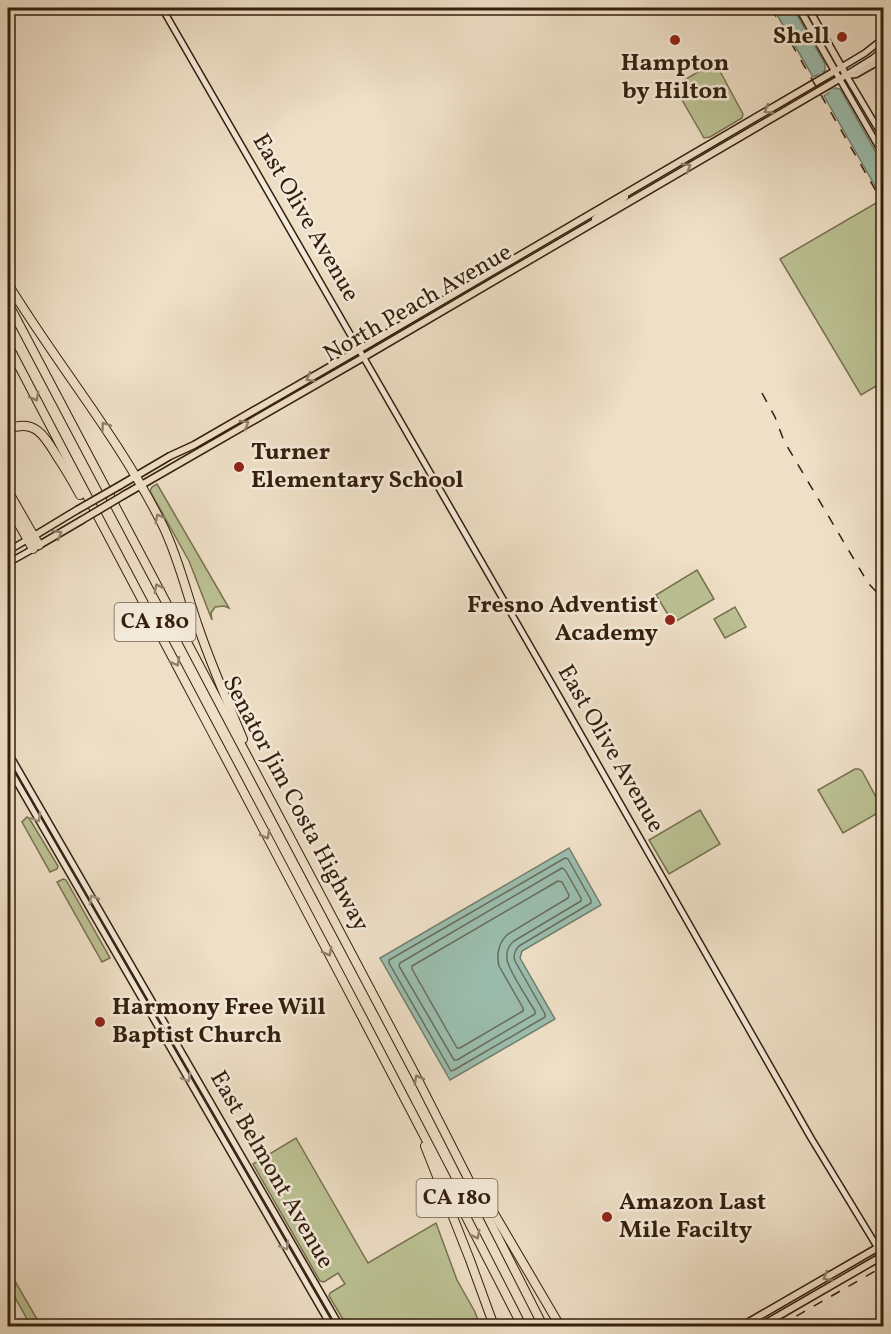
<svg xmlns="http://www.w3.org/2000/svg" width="891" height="1334" font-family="Vollkorn,serif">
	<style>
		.green { fill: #bbc193; stroke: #787050; stroke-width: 1.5 }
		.water { fill: #9bbdae; stroke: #727e6d; stroke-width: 1.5 }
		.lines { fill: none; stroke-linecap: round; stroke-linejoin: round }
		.shore { stroke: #686e5d; stroke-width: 1.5 }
		.canal { stroke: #9bbdae; stroke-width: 4.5 }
		.secondary-casing { stroke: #341f0c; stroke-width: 8 }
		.primary-casing { stroke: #341f0c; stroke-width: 9 }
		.motorway-casing { stroke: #341f0c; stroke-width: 10 }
		.secondary { stroke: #f4eada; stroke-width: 5 }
		.primary { stroke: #eedfc6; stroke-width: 6 }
		.motorway { stroke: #eedfc6; stroke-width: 8 }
		.rail { stroke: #341f0c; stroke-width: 1.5; stroke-dasharray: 10 10; stroke-linecap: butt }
		.primary-bridge-casing { stroke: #341f0c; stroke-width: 9; stroke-linecap: butt }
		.primary-bridge { stroke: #eedfc6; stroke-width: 6 }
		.oneway { stroke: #917f69 }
		.oneway2 { stroke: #9e8f7d }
		.poi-dot { fill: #8f2418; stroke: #f4eada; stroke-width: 2 }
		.labels { text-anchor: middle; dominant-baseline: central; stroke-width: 5; stroke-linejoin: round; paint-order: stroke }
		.shield { fill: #f4eada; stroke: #6e5c4a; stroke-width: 1.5 }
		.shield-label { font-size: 22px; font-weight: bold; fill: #341f0c }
		.poi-label { font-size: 24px; font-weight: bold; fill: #341f0c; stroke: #f4eada; text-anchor: start }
		.street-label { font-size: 24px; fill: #341f0c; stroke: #f4eada }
	</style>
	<rect width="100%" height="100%" fill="#eedfc6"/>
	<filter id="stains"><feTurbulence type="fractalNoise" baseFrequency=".00333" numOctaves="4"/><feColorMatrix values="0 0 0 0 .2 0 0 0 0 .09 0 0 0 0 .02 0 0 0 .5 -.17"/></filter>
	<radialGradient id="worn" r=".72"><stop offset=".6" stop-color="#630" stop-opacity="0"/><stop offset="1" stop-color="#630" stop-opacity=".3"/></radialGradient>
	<g class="green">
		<polygon points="715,62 743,114 742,118 710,137 704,138 674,86"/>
		<polygon points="876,203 884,216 883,382 861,395 780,259"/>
		<polygon points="157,484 229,608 224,606 215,607 211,613 212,620 189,561 150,491 152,487"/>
		<polygon points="697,570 714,599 673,623 656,595"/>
		<polygon points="735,607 746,627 725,638 714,619"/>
		<polygon points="855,769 859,769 862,771 883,810 843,833 818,790"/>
		<polygon points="700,810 720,844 669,874 649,840"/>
		<polygon points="27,817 29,818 58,866 57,869 50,872 22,822"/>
		<polygon points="63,879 66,880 110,958 102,962 57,882"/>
		<polygon points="296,1138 368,1263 436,1223 457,1280 475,1312 480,1326 347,1326 329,1296 330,1293 345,1284 338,1273 324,1282 320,1281 253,1164"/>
		<polygon points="8,1269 41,1326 31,1326 8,1285"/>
	</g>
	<g class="water">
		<polygon points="773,8 793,8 825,64 825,71 813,77"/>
		<polygon points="835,88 840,89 883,165 883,200 824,96"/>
		<polygon points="569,848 601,905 522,951 520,958 555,1019 450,1080 380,958"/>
	</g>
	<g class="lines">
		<g class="shore">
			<path d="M565,858L568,859L591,900V903L519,946C515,950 513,956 515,961L545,1014V1017L454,1070L451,1071L389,963V960Z"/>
			<path d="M562,868L565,870L581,898V901L514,941C509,945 506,952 507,959C507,968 529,1001 535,1011V1014L457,1060H454L399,966L400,963Z"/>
			<path d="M558,881L562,882L569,895L568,898L508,934C499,942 496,954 499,966L523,1008V1011L460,1048H457L412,969V966Z"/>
		</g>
		<polyline class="canal" points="818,69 834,95"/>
		<defs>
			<g id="secondary">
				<polyline points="162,8 560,698 811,1138 884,1258"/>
				<polyline points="884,38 865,53 835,71 884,156"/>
				<polyline points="884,49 872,59 846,75 884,139"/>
				<polyline points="8,551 30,538"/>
				<polyline points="8,563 33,549"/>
				<polyline points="8,752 340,1326"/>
				<polyline points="8,767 331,1326"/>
			</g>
			<g id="primary">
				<polyline points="808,8 846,75"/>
				<path d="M595,219C604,209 616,206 625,197"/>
				<polyline points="119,486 170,456 194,445 338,362 835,71 799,8"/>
				<polyline points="124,495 364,357 846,75 856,74 884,58"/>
				<polyline points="34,536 77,510"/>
				<polyline points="36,547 82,520"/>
				<polyline points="742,1326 884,1244"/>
				<polyline points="761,1326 884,1255"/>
			</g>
			<g id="motorway">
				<path d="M8,284C58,366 120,439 163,526C179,559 187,595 199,629C212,667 228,703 243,739"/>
				<polyline points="8,303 415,1074 543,1326"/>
				<path d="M8,345C179,673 355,997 522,1326"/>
				<path d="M8,429C36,418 45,437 58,458C66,470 73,482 80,495"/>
				<polyline points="8,491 39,545"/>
				<polyline points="8,505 33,549"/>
				<polyline points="425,1146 470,1260 494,1326"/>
				<polyline points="482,1193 560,1326"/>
			</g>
		</defs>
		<use href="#secondary" class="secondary-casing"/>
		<use href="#primary" class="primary-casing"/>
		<use href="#motorway" class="motorway-casing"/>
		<use href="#secondary" class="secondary"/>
		<use href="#primary" class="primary"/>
		<use href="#motorway" class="motorway"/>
		<g class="rail">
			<polyline points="771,8 884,205"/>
			<polyline points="762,393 775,417 784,441 868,583 884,600"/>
			<polyline points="779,1326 884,1266"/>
		</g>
		<defs>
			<g id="primary-bridge">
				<polyline points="77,510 119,486"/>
				<polyline points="82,520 124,495"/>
			</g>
		</defs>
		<use href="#primary-bridge" class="primary-bridge-casing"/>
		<use href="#primary-bridge" class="primary-bridge"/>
	</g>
	<defs><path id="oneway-chevron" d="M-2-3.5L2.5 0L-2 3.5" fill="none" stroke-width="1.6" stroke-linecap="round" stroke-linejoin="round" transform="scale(1.5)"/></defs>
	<g class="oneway">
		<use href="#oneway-chevron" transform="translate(768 110) rotate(150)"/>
		<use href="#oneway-chevron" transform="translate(687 167) rotate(-30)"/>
		<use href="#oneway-chevron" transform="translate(310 378) rotate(151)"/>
		<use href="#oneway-chevron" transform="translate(35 397) rotate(62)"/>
		<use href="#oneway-chevron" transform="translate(245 424) rotate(-30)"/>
		<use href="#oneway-chevron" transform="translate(105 426) rotate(-124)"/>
		<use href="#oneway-chevron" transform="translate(159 518) rotate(-118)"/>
		<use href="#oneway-chevron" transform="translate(58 534) rotate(-31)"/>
		<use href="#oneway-chevron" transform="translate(158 588) rotate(-118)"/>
		<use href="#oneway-chevron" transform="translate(176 662) rotate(62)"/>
		<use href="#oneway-chevron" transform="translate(266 835) rotate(62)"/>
		<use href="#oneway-chevron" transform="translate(328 952) rotate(62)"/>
		<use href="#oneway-chevron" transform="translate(418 1079) rotate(-118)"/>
		<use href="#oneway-chevron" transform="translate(476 1235) rotate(63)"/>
		<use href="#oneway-chevron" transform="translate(827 1277) rotate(150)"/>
	</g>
	<g class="oneway2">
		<use href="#oneway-chevron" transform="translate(37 818) rotate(60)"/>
		<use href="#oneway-chevron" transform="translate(93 899) rotate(-120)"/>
		<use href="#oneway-chevron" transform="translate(187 1078) rotate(60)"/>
		<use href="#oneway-chevron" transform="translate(285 1246) rotate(60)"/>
	</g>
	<g class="poi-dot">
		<circle cx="842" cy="37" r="6"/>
		<circle cx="675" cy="40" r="6"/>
		<circle cx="239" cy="467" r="6"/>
		<circle cx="670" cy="620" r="6"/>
		<circle cx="100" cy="1022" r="6"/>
		<circle cx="607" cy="1217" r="6"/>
	</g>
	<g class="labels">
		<g class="shield">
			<rect x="114.5" y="603" width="81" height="38" rx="4.5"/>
			<rect x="416.5" y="1179" width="81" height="38" rx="4.5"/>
		</g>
		<g class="shield-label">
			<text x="155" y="622">CA 180</text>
			<text x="457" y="1198">CA 180</text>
		</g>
		<g class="poi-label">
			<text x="830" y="37" text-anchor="end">Shell</text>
			<text x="675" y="64" text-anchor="middle">Hampton<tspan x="675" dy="28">by Hilton</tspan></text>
			<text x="251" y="453">Turner<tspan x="251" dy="28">Elementary School</tspan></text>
			<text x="658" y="606" text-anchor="end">Fresno Adventist<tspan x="658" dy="28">Academy</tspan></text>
			<text x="112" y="1008">Harmony Free Will<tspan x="112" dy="28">Baptist Church</tspan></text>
			<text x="619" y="1203">Amazon Last<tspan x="619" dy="28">Mile Facilty</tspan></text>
		</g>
		<g class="street-label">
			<text transform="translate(305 218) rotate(60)">East Olive Avenue</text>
			<text transform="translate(418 304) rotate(-30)">North Peach Avenue</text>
			<text transform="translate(610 749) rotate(60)">East Olive Avenue</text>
			<text transform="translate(295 804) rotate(62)">Senator Jim Costa Highway</text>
			<text transform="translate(271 1170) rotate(60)">East Belmont Avenue</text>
		</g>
	</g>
	<rect width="891" height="1334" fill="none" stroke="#eedfc6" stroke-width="30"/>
	<rect x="9" y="9" width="873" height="1316" fill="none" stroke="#341f0c" stroke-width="3"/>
	<rect x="15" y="15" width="861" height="1304" fill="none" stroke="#341f0c" stroke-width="1.5"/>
	<rect width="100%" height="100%" filter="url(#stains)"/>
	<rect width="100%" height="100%" fill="url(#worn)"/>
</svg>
